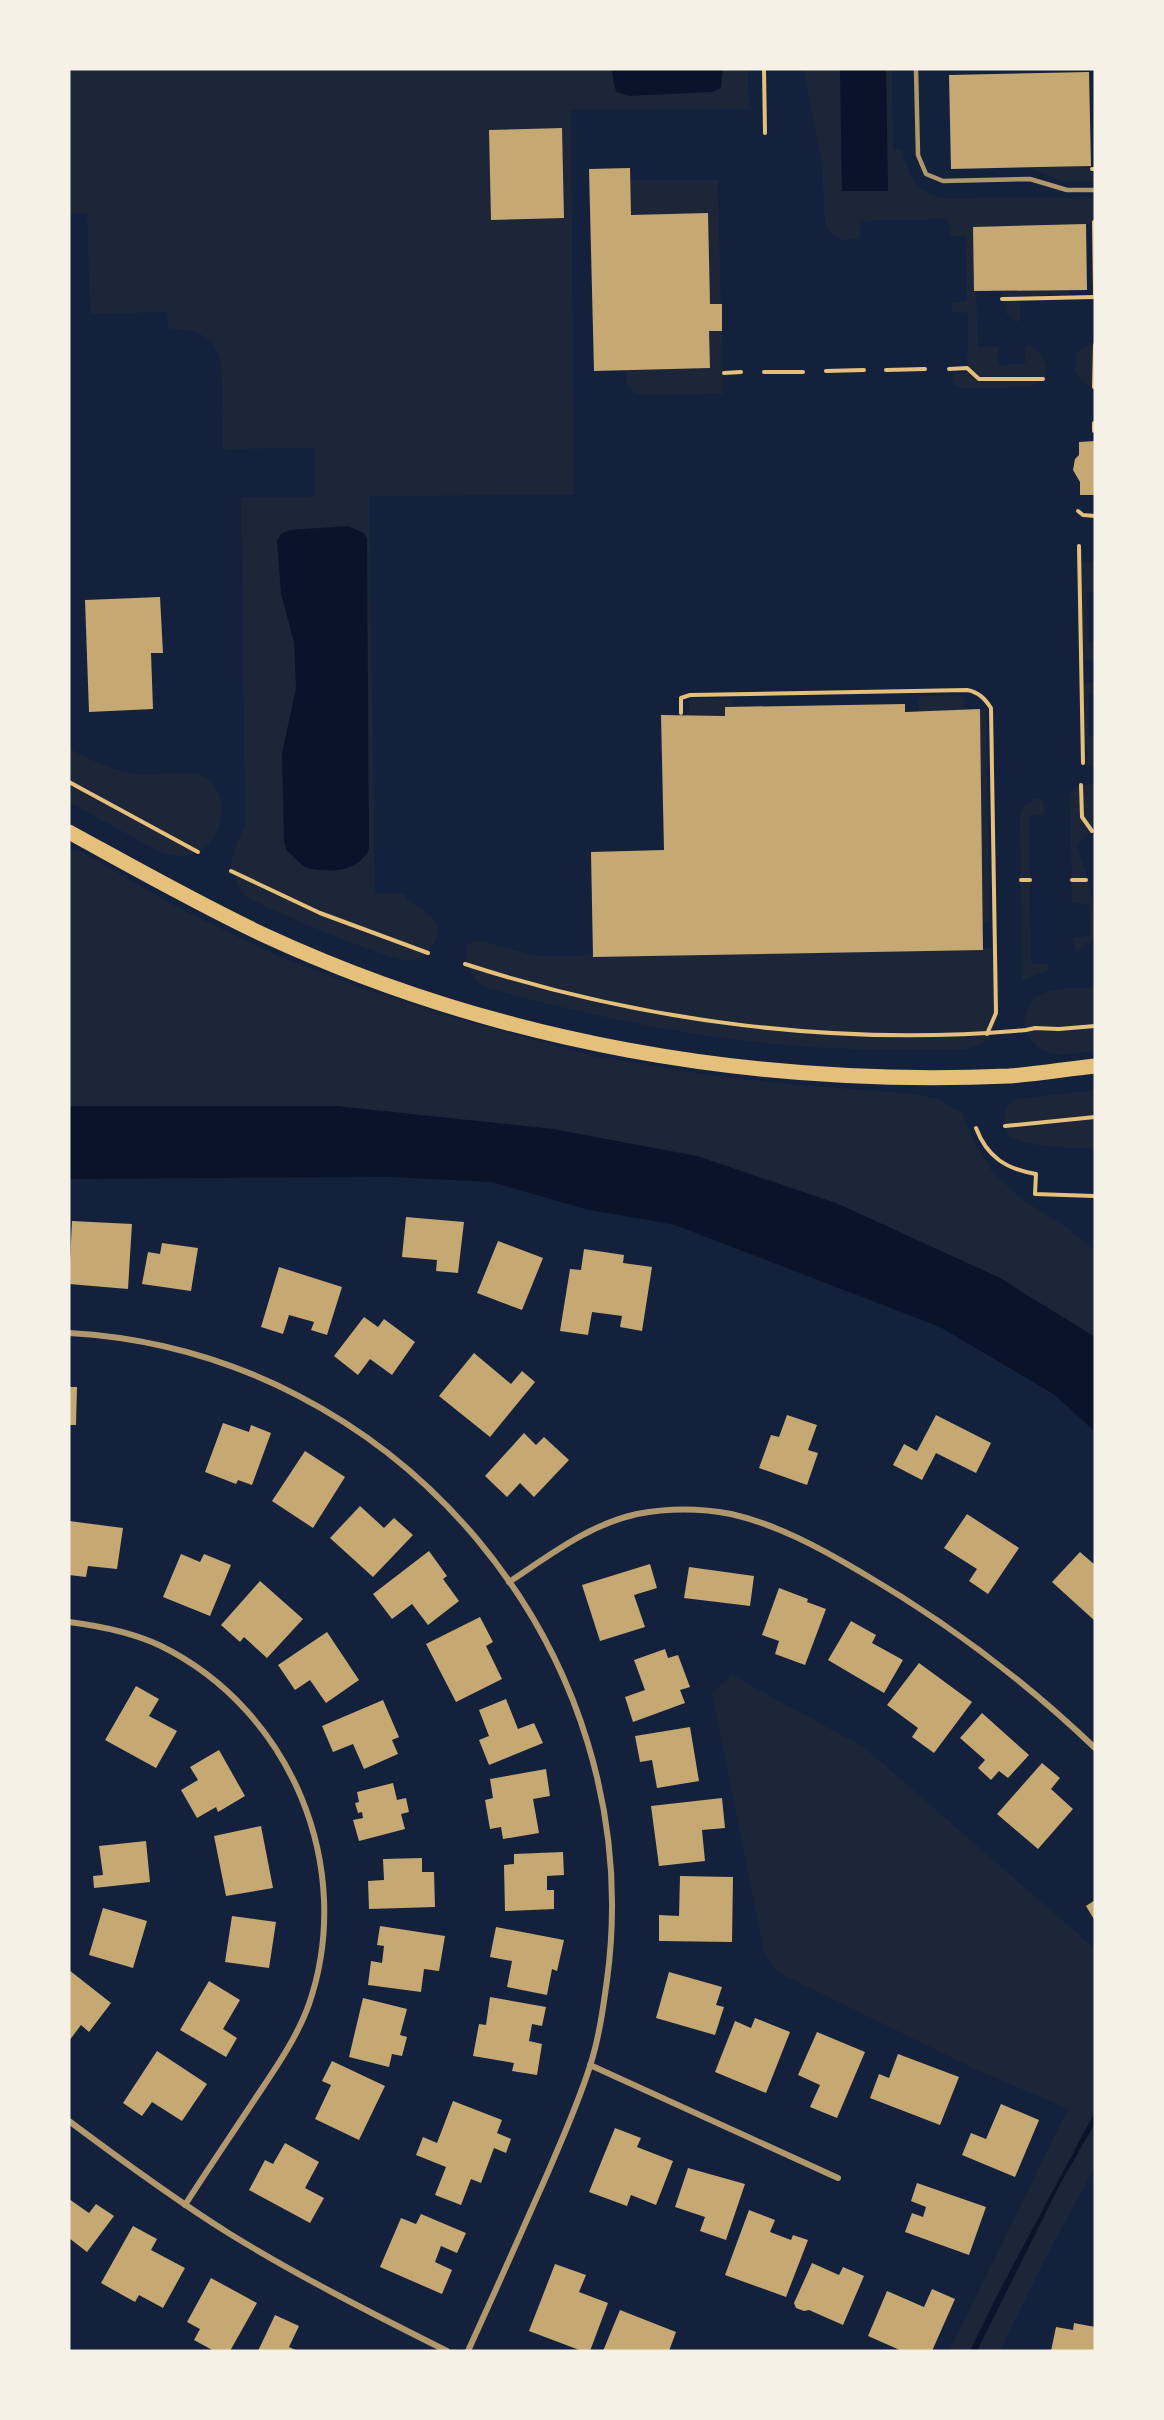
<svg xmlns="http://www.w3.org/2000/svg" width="1164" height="2420" font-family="'Noto Sans',sans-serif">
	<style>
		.green { fill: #1d2539 }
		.water { fill: #0b132b }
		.building { fill: #c6a872 }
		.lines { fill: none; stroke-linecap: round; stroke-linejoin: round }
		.path { stroke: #e5c07b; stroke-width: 4 }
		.service { stroke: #b1986c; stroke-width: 4.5 }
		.minor { stroke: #b1986c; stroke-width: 6 }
		.primary { stroke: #e5c07b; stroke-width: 15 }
	</style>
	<rect width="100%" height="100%" fill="#14213d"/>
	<g class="green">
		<path d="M69,69H748L749,109L571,110L574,495L369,496L375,893H403C413,909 434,911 439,930C434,945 428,960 410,961C392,961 255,906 243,893C239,888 235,880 232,873C228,859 240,838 245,825L241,497H315V448L223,449C222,426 226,370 217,351C208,332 186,328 168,329L167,312L90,314L87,213H69Z"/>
		<path d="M803,69L811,71L814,69H840L842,191H888L886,69H892L893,149L902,150C908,174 916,193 943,198L1095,197V222L1086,224L974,227L978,347L995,346L998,348L999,365L1025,363L1026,346L1030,345C1050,360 1056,376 1029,387L963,389L952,383L953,376L955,373H967L968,313L954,312L952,310V303L967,300L966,237L950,235L948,219L861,221L860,236L858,239L843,240L836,238L825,226L822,164Z"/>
		<polygon points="1091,166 1091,172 1095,172 1095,182 1060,181 1029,167"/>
		<polygon points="621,180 718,180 723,394 644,395 635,393 626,384 623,189"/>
		<polygon points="1069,290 1069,295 1020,296 1020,320 1017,322 1007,315 1001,291"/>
		<polygon points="1088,344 1095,345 1095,387 1086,385 1075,372 1076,354"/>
		<polygon points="1082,562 1095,562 1095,591 1087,592 1088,642 1095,642 1095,660 1083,659"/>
		<polygon points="1084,683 1095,683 1095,694 1088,694 1088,736 1095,736 1095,765 1087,766 1087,747 1085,742"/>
		<polygon points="961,695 964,699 965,709 918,712 918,698 924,696"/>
		<polygon points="694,699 732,699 733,707 725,707 725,716 685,716 689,710 689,701"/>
		<polygon points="980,709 986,709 990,922 983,922"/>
		<path d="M69,748C88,760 115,771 138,774C160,777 193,765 210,781C234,803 219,853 185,856C175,857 167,854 158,851L69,802Z"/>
		<path d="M1091,784L1095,787V827L1077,845C1083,868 1105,925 1090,945L1087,942L1077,952L1073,940L1074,937L1090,936L1089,904L1073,903L1072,899L1070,795L1076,787Z"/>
		<polygon points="1036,798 1041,799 1045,809 1042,815 1029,815 1031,963 1050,964 1047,970 1024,980 1022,979 1020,817 1024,806"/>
		<polygon points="69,851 80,851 186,912 276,955 353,985 458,1019 593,1056 702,1074 797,1085 907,1093 939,1099 962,1113 976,1145 993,1173 1023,1200 1066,1227 1095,1251 1095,1337 998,1277 836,1203 553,1129 336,1106 69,1106"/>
		<path d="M478,940L537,956L997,948C998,972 1006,1024 986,1041C979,1047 969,1048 960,1050C901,1050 841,1050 782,1045C682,1035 585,1015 488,988C471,979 462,962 468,944Z"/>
		<path d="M1095,987V1051C1081,1053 1062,1057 1049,1053C1020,1043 1015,1005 1044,993C1059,987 1079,988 1095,987Z"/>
		<path d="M1095,1090V1149C1072,1147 1026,1149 1008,1134C1002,1119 1002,1110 1015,1099Z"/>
		<polygon points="732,1675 865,1748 1095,1949 1095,2112 1000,2290 970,2351 949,2351 1068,2109 979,2071 776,1971 764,1952 712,1693"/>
		<polygon points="1095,2123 1095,2167 1046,2257 1000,2351 977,2351 1059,2186"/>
	</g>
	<g class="water">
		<polygon points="611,69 723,69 721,88 712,92 629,96 616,92"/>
		<polygon points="840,69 886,69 888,191 842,191"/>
		<path d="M348,526L364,533L367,539L369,849C360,868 340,872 320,870C315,869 309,869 305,867C299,863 294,856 287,851L284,841L282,753L296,688L294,642L281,594L277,541L281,534L289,530Z"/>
		<polygon points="69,1106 336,1106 553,1129 697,1156 836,1203 998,1277 1095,1337 1095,1432 1055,1395 940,1327 675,1225 585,1209 492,1182 390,1177 69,1179"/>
		<polygon points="1095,2112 1095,2123 1059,2186 977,2351 970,2351 1000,2290"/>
	</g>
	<g class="building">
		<polygon points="1089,72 1091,166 951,169 949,75"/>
		<polygon points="562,128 564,218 491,220 489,130"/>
		<polygon points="630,168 631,215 708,213 710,304 722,304 722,331 709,331 710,368 594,371 589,169"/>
		<polygon points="1086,224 1087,290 974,291 973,227"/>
		<polygon points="1095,441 1095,495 1080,495 1080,482 1073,470 1075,459 1079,455 1079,442"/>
		<polygon points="160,597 163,653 151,653 153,709 89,712 85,600"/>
		<polygon points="905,704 905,712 980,709 983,950 593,957 591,852 664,850 661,715 725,716 725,707"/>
		<polygon points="406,1217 464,1222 458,1273 436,1271 437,1260 402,1257"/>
		<polygon points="72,1221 132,1224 128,1289 69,1284"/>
		<polygon points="498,1241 543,1258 522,1310 477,1293"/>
		<polygon points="162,1243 198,1248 191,1291 142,1284 148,1252 160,1254"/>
		<polygon points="584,1249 624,1255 623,1263 652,1267 642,1331 620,1327 622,1316 592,1312 588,1335 560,1331 570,1269 581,1270"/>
		<polygon points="279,1267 342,1287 327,1335 311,1330 314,1322 289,1315 283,1334 261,1327"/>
		<polygon points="364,1317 378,1327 384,1319 415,1342 392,1375 370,1359 358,1375 334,1356"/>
		<polygon points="474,1353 511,1384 522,1371 535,1382 490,1437 439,1396"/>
		<polygon points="69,1387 77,1387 76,1425 69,1425"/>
		<polygon points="787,1415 817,1425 808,1450 818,1453 807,1485 759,1468 771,1435 779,1437"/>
		<polygon points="936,1415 991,1443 976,1473 936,1453 922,1480 893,1465 904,1444 917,1451"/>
		<polygon points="223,1423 249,1432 251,1425 271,1433 252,1485 238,1480 236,1484 205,1472"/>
		<polygon points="524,1433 536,1445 544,1437 569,1460 534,1497 520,1483 507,1497 485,1476"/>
		<polygon points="305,1451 345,1477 313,1528 272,1501"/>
		<polygon points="360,1506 384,1528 394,1518 413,1535 373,1577 330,1538"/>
		<polygon points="967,1514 1019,1548 988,1594 969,1581 977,1569 944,1548"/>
		<polygon points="69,1521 123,1528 117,1569 88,1566 86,1577 69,1575"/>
		<polygon points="429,1551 447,1576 443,1579 459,1601 428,1625 412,1604 392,1619 373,1594"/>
		<polygon points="1080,1552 1095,1565 1095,1621 1052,1582"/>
		<polygon points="181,1554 200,1562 204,1554 231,1565 210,1616 163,1597"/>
		<polygon points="650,1564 657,1588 634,1595 645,1627 600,1641 582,1585"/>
		<polygon points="689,1567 754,1576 750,1606 684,1598"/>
		<polygon points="260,1581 303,1619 267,1658 244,1637 240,1642 221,1625"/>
		<polygon points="779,1588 808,1599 807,1602 826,1609 805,1665 775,1654 779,1641 762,1635"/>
		<polygon points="480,1617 493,1642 486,1646 502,1679 456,1702 426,1644"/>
		<polygon points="851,1621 876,1635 872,1643 903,1660 884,1693 828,1660"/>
		<polygon points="327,1632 359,1680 326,1703 310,1680 295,1690 278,1665"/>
		<polygon points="665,1649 668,1658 678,1655 690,1687 680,1690 685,1703 633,1722 625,1697 645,1690 634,1660"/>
		<polygon points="919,1663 972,1702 934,1753 912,1737 918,1728 887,1705"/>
		<polygon points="136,1686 159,1699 149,1716 177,1731 156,1768 105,1740"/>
		<polygon points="506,1699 518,1729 534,1723 543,1743 489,1765 479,1740 489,1736 479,1710"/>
		<polygon points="383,1700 399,1737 392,1740 398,1754 364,1769 353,1744 333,1752 322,1726"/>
		<polygon points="982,1713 1029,1755 1008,1778 999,1771 991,1780 978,1768 985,1760 960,1738"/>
		<polygon points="690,1727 699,1781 657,1788 652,1760 640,1762 635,1736"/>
		<polygon points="219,1750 245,1796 218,1812 216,1807 197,1818 181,1790 198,1780 190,1767"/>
		<polygon points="1042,1763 1060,1778 1051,1789 1073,1809 1038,1849 997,1814"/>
		<polygon points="546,1769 550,1796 533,1799 539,1833 503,1839 501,1827 490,1829 485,1800 493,1798 490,1779"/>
		<polygon points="393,1783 397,1800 406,1798 409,1812 401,1814 405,1829 359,1841 353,1820 363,1818 362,1812 358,1813 355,1803 359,1802 357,1792"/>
		<polygon points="722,1798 725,1828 702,1830 705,1861 659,1866 651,1806"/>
		<polygon points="261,1826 273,1888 226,1896 214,1836"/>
		<polygon points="146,1841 150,1882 94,1888 93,1876 103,1875 99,1846"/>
		<polygon points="563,1852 564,1875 547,1876 547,1890 554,1890 554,1909 505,1911 504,1865 514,1864 514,1854"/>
		<polygon points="422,1858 422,1872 434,1872 435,1907 369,1909 368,1881 384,1880 383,1859"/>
		<polygon points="680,1876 733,1877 732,1942 659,1941 659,1915 679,1916"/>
		<polygon points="1095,1900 1095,1921 1086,1906"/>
		<polygon points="103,1908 147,1921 133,1968 89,1955"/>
		<polygon points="232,1916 276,1922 269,1968 225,1962"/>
		<polygon points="380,1926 445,1936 439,1971 424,1969 421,1992 368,1985 371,1961 382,1963 384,1946 377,1945"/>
		<polygon points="496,1927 564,1940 557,1971 552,1969 547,1995 507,1987 512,1961 490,1957"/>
		<polygon points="69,1970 111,2003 89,2032 81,2025 69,2041"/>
		<polygon points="669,1972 722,1987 716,2005 724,2007 715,2035 656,2018"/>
		<polygon points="209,1981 240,2000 223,2029 237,2038 226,2057 180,2030"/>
		<polygon points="490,1997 546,2007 542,2026 532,2024 529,2041 542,2044 537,2075 512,2071 514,2063 473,2056 479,2024 486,2025"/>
		<polygon points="363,1998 407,2009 400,2035 407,2037 402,2056 392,2054 389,2067 349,2057"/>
		<polygon points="755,2018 790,2032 766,2093 715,2072 735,2021 751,2028"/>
		<polygon points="817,2032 865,2052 837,2118 810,2107 820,2085 798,2075"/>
		<polygon points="157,2051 207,2084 182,2121 152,2102 142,2116 123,2103"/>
		<polygon points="898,2054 959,2077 940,2125 870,2098 879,2074 889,2078"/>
		<polygon points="332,2061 385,2086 359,2140 315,2119 331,2085 322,2081"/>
		<polygon points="453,2101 502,2120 497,2133 511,2139 506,2153 494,2148 481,2183 471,2179 461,2205 435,2195 446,2167 416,2155 423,2137 437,2143"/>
		<polygon points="1001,2104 1039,2120 1015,2177 962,2155 971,2133 986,2139"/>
		<polygon points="615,2128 641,2138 637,2147 673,2161 656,2205 631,2195 627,2206 589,2192"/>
		<polygon points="285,2143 319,2162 305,2188 324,2198 310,2223 249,2190 265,2160 273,2164"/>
		<polygon points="688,2168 745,2184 726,2240 700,2231 705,2217 675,2207"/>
		<polygon points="917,2183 986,2207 969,2255 905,2232 912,2213 923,2217 926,2207 911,2201"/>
		<polygon points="69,2199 89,2213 96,2204 114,2216 87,2252 69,2238"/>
		<polygon points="749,2210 775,2220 770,2232 791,2240 793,2235 808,2240 786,2297 725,2275"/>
		<polygon points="421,2214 466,2233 457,2253 441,2246 435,2262 452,2270 442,2294 380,2267 401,2218 416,2224"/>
		<polygon points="133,2226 157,2239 151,2250 185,2268 163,2308 139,2295 135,2302 101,2283"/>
		<polygon points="812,2263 839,2275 843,2267 864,2276 843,2325 809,2310 804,2311 796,2308 794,2303"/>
		<polygon points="555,2264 586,2275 579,2292 608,2303 590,2351 582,2351 529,2331"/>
		<polygon points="211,2278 257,2303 230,2351 214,2351 194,2340 200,2329 187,2322"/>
		<polygon points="932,2289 955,2299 932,2351 902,2351 868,2336 887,2291 924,2307"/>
		<polygon points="620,2310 676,2332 669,2351 603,2351"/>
		<polygon points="275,2315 299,2326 289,2347 298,2351 258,2351"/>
		<polygon points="1074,2323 1095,2327 1095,2351 1051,2351 1056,2327 1073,2330"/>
	</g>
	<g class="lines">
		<g class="path">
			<polyline points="764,69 765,133"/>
			<polyline points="1092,169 1095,169"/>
			<polyline points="1094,222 1095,294"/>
			<polyline points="1002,299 1095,297"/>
			<polyline points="949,369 967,368 979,379 1043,379"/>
			<polyline points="886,370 925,369"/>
			<polyline points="826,371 864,370"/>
			<polyline points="764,372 803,372"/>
			<polyline points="724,373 741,372"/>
			<polyline points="1094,387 1095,345"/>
			<polyline points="1094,423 1094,431"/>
			<polyline points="1078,511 1083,515 1095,516"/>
			<polyline points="1079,546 1083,763"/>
			<path d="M681,713V698L690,695L967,690C979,692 985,699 991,708L996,1013L987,1034"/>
			<polyline points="69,782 198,852"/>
			<polyline points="1081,785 1082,817 1092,831"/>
			<polyline points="231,871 320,913 428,953"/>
			<polyline points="1021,880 1030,880"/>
			<polyline points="1072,880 1086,880"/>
			<path d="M465,964C644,1022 838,1047 1026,1030L1035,1028L1059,1029L1095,1026"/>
			<polyline points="1005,1126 1095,1117"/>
			<path d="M976,1128C987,1157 1006,1169 1036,1174L1035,1194L1094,1196"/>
		</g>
		<polyline class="service" points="916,69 918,155 926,174 943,181 1030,179 1067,190 1095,190"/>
		<g class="minor">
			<path d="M69,1333C398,1351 651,1652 607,1980C603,2009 599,2038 590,2066C578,2104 561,2142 545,2179C520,2236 494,2294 468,2351"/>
			<path d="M509,1582C550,1555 588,1525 637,1514C668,1508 700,1508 731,1514C776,1524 820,1548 859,1571C945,1621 1023,1679 1095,1748"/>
			<path d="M69,1622C100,1626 132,1632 161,1646C291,1710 356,1867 309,2004C297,2038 275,2069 255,2099C232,2134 208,2169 185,2205"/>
			<polyline points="590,2065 838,2178"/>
			<path d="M69,2121C121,2160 174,2199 230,2234C300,2277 373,2314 447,2351"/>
		</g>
		<path class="primary" d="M69,832C133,867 198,904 264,935C497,1043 754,1087 1009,1076C1038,1074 1066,1069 1095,1066"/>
	</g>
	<rect width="1164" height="2420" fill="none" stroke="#f6f1e7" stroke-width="141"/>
</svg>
